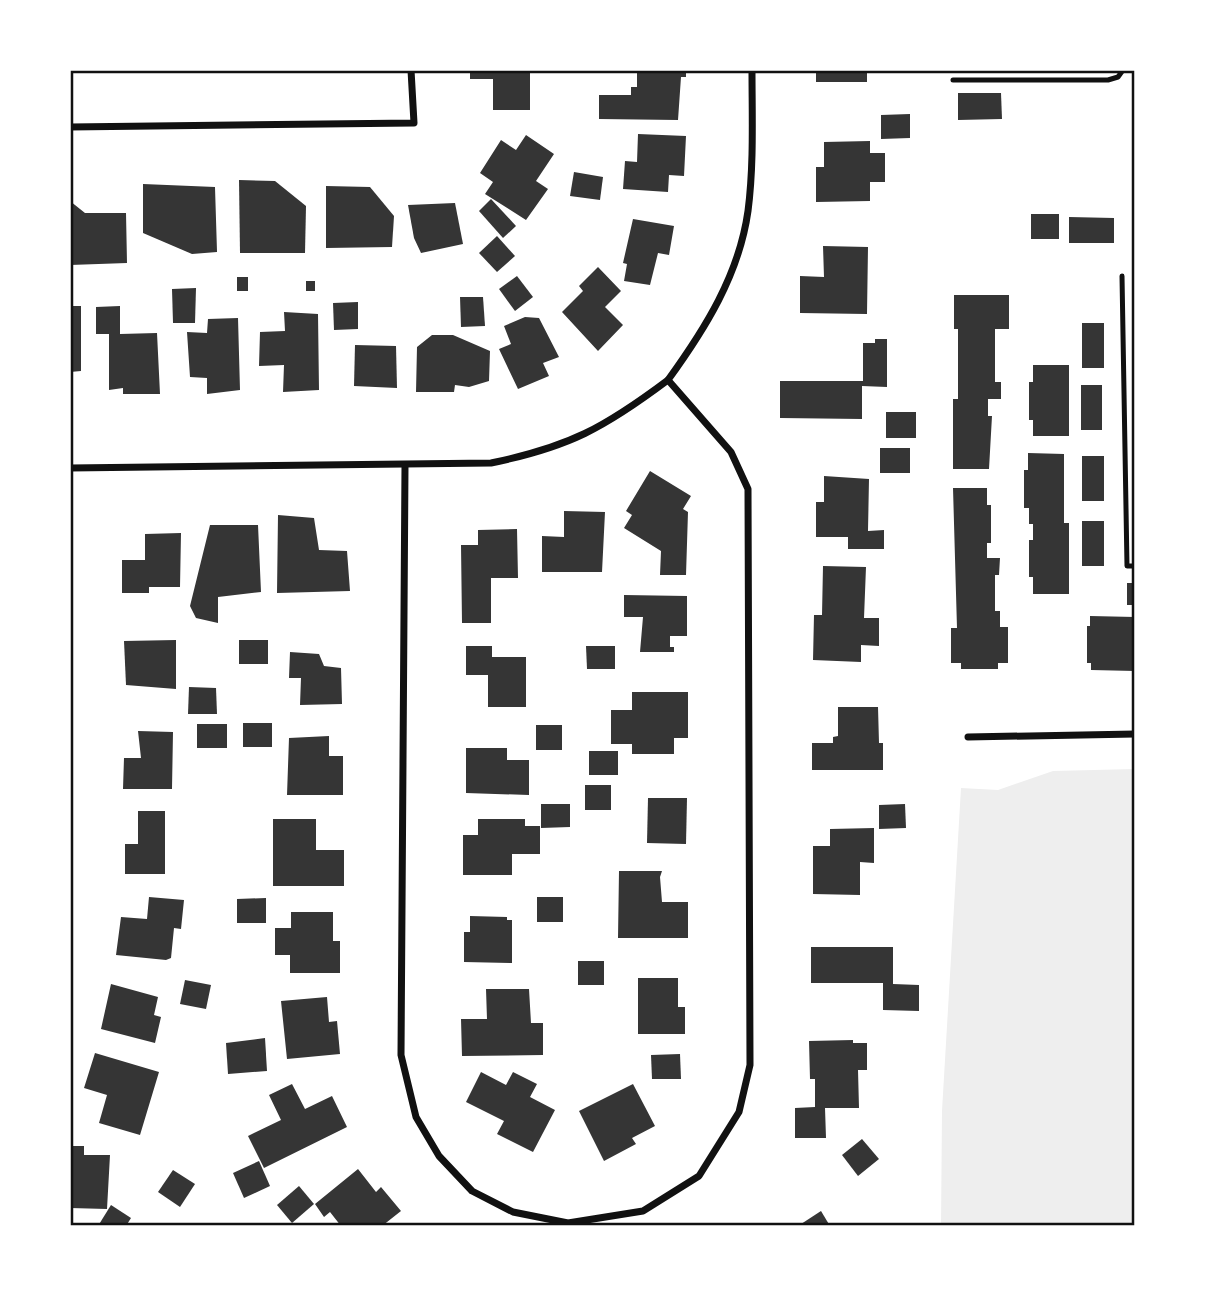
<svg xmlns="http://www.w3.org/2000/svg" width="1205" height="1296" font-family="'Work Sans',sans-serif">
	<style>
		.green { fill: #eee }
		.building { fill: #353535 }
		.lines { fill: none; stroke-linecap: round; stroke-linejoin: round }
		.service { stroke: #111; stroke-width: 5 }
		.minor { stroke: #111; stroke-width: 7 }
		.neatline { fill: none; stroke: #111; stroke-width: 2.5 }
	</style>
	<rect width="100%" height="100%" fill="#fff"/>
	<polygon class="green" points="1135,769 1135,1226 941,1226 942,1111 961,788 998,790 1053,771"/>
	<g class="building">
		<polygon points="470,70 530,70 530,110 493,110 493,79 470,79"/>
		<polygon points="637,70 686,70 686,77 681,77 678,120 599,119 599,95 631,95 631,87 637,87"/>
		<rect x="816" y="70" width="51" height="12"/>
		<polygon points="958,93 1001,93 1002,119 958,120"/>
		<polygon points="910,114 910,138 881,139 881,115"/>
		<polygon points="638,134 686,136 684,176 669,175 668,192 623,189 625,161 637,162"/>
		<polygon points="526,135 554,154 536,181 548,189 526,220 485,194 493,182 480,173 501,140 516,150"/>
		<polygon points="870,141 870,153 885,153 885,182 870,182 870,201 816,202 816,167 824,167 824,142"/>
		<polygon points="574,172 603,177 600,200 570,196"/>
		<polygon points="239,180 275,181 306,206 305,253 240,253"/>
		<polygon points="143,184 215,187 217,252 192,254 143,233"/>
		<polygon points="326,186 370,187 394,216 392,247 326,248"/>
		<polygon points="491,199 516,226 503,238 479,211"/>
		<polygon points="70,201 85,213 126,213 127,263 70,265"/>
		<polygon points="455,203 463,244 421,253 414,238 408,205"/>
		<rect x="1031" y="214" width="28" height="25"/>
		<polygon points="1069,217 1114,218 1114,243 1069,243"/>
		<polygon points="633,219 674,226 669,255 658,253 650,285 624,281 627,264 623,263"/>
		<polygon points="497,236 515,256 497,272 479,253"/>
		<polygon points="823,246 868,247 867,314 800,313 800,276 824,277"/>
		<polygon points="598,267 621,291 605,307 623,325 598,351 562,312 583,291 579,286"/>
		<polygon points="517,276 533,297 515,311 499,289"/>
		<rect x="237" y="277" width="11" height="14"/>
		<rect x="306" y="281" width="9" height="10"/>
		<polygon points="196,288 195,323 173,323 172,289"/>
		<polygon points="954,295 1009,295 1009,329 995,329 995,382 1001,382 1001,399 988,399 988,416 992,416 989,469 953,469 953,399 958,399 958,329 954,329"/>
		<polygon points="460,297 483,297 485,326 461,327"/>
		<polygon points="358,302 358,329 334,330 333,303"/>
		<polygon points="70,306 81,306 81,371 70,372"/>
		<polygon points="120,306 120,334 157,333 160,394 123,394 123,388 109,390 109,334 96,334 96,307"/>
		<polygon points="284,312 318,314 319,390 283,392 284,365 259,366 260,332 285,331"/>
		<polygon points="525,317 539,318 559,357 543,363 549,376 518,389 499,349 511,344 504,326"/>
		<polygon points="238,318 240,390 207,394 207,378 190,377 187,332 207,333 208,319"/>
		<rect x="1082" y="323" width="22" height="45"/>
		<polygon points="432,335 453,335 490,351 489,381 469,387 455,385 454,392 416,392 417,347"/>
		<polygon points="875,339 887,339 887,387 862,386 862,419 780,418 780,381 863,381 863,343 875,343"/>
		<polygon points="355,345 396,346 397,388 354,386"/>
		<polygon points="1033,365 1069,365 1069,436 1033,436 1033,420 1029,420 1029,382 1033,382"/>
		<rect x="1081" y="385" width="21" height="45"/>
		<rect x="886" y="412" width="30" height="26"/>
		<rect x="880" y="448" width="30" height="25"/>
		<polygon points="1028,453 1064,454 1064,523 1069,523 1069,594 1033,594 1033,577 1029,577 1029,540 1033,540 1033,524 1029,524 1029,508 1024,508 1024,470 1028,470"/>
		<rect x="1082" y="456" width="22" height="45"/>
		<polygon points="650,471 691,496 683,509 688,512 686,575 660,575 661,551 624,528 632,515 626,511"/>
		<polygon points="824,476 869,479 868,531 884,530 884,549 848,549 848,537 816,537 816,502 824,502"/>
		<polygon points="953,488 987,488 987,505 991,505 991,543 987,543 987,558 1000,558 999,575 995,575 995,611 1000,611 1000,627 1008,627 1008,663 998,663 998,669 961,669 961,663 951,663 951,628 957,628"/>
		<polygon points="564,511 605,512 602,572 542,572 542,536 564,537"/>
		<polygon points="278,515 314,518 319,550 347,551 350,591 277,593"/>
		<rect x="1082" y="521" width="22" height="45"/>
		<polygon points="210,525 258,525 261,592 218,597 218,623 196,618 190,606"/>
		<polygon points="517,529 518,578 491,578 491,623 462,623 461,545 478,545 478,530"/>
		<polygon points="181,533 180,587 149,587 149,593 122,593 122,560 145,560 145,534"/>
		<polygon points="823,566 866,567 864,618 879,618 879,646 861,645 861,662 813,660 814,615 822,615"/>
		<rect x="1127" y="583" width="8" height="22"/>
		<polygon points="624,595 687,596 687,636 670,636 670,647 674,647 674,652 640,652 643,617 624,617"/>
		<polygon points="1090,616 1135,617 1135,671 1091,670 1091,663 1087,663 1087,626 1090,626"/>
		<polygon points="176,640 176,689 126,685 124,641"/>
		<rect x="239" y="640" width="29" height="24"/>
		<polygon points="466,646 492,646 492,657 526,657 526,707 488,707 488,675 466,675"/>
		<polygon points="586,646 615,646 615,669 587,669"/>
		<polygon points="290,652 319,654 324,666 341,668 342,704 300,705 301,678 289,678"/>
		<polygon points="189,687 216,688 217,714 188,714"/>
		<polygon points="632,692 688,692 688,738 674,738 674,754 632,754 632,744 611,744 611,710 632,710"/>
		<polygon points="838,707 878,707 879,743 883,743 883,770 812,770 812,743 833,743 833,737 838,736"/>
		<rect x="243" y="723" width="29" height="24"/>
		<rect x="197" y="724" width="30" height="24"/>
		<rect x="536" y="725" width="26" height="25"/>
		<polygon points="138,731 173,732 172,789 123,789 124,758 141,758"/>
		<polygon points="329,736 329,756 343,756 343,795 287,795 289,738"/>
		<polygon points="466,748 507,748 507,760 529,760 529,795 466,793"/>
		<rect x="589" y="751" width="29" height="24"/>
		<rect x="585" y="785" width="26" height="25"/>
		<polygon points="648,798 687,798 686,844 647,843"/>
		<polygon points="541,804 570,804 570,827 541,828"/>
		<polygon points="905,804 906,828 879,829 879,805"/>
		<polygon points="138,811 165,811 165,874 125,874 125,844 138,844"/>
		<polygon points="273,819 316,819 316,850 344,850 344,886 273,886"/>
		<polygon points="478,819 525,819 525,826 540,826 540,854 512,854 512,875 463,875 463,835 478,835"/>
		<polygon points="874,828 874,863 860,862 860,895 813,894 813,846 830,846 830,829"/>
		<polygon points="619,871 662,871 660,877 662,902 688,902 688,938 618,938"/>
		<polygon points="149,897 184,900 181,929 174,928 171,958 166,960 116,955 121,917 147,919"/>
		<rect x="537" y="897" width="26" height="25"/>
		<polygon points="266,898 266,923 237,923 237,899"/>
		<polygon points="291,912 333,912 333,941 340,941 340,973 290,973 290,955 275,955 275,928 291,928"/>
		<polygon points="470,916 507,917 507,920 512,920 512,963 464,962 464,932 470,932"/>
		<polygon points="811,947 893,947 893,984 919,985 919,1011 883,1010 883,983 811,983"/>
		<rect x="578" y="961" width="26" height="24"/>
		<polygon points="638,978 678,978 678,1007 685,1007 685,1034 638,1034"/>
		<polygon points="185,980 211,985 206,1009 180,1004"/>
		<polygon points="111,984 158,997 154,1015 161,1017 155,1043 101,1029"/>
		<polygon points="486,989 529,989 531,1023 543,1023 543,1055 462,1056 461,1019 487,1019"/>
		<polygon points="327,997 329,1022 337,1021 340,1054 287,1059 281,1001"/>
		<polygon points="265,1038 267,1071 228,1074 226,1043"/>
		<polygon points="853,1040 853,1043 867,1043 867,1070 858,1070 859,1108 825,1108 826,1138 795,1138 795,1108 815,1107 815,1079 810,1079 809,1041"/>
		<polygon points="95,1053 159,1072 140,1135 99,1123 107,1095 84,1088"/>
		<polygon points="680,1054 681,1079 652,1079 651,1055"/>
		<polygon points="481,1072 506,1085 513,1072 537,1084 530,1097 555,1110 533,1152 497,1134 504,1121 466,1102"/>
		<polygon points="292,1084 305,1109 332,1096 347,1127 264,1168 248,1136 281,1120 269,1095"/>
		<polygon points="633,1084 655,1126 632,1138 636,1144 604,1161 579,1111"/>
		<polygon points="862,1139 879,1159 858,1176 842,1155"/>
		<polygon points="70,1146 84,1146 84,1155 110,1155 107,1209 70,1208"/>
		<polygon points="259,1161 270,1186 244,1198 233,1173"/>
		<polygon points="358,1169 376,1192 381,1187 401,1211 382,1226 341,1226 330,1212 324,1217 315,1204"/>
		<polygon points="173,1170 195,1184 180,1207 158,1192"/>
		<polygon points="299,1186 314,1204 292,1223 277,1205"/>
		<polygon points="111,1205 131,1218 126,1226 98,1226"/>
		<polygon points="821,1211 830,1226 798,1226"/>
	</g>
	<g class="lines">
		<g class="service">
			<polyline points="953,80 1108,80 1118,77 1123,70"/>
			<polyline points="1122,276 1127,566 1135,566"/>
		</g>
		<g class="minor">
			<polyline points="70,127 414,123 411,70"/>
			<path d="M405,466L401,1055L416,1117L439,1156L472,1191L513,1212L568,1223L643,1211L699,1176L739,1112L750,1065L748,489L731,452L668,380C705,329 739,275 748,211C754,165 752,116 752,70"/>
			<path d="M70,468L491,463C569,447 604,428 668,380"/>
			<polyline points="968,737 1135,734"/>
		</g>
	</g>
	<rect width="1205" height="1296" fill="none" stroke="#ffffff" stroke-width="144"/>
	<rect x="72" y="72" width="1061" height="1152" class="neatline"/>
</svg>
